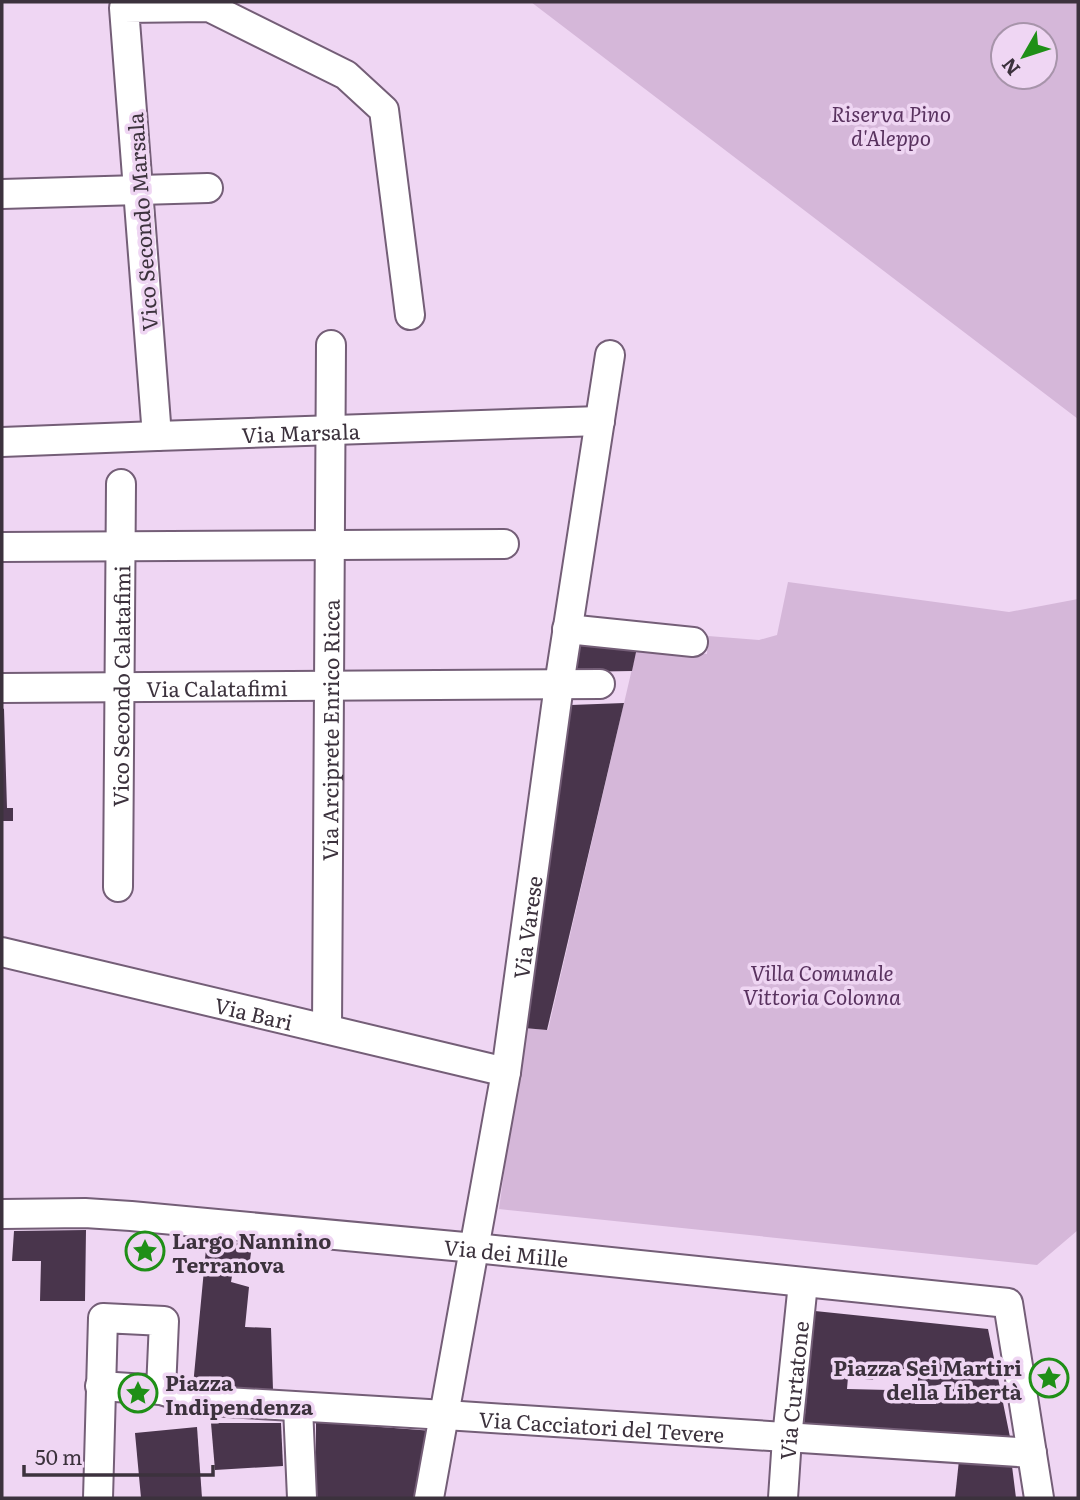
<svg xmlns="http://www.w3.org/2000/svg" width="1080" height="1500" font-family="Literata,serif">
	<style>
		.green { fill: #d5b7d9; fill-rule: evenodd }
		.building { fill: #49354c; fill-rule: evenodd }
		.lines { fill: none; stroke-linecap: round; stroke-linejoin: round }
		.minor-casing { stroke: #745e77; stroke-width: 32 }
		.minor { stroke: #fff; stroke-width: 28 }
		.labels { text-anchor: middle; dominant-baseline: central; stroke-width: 7; stroke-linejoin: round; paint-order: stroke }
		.park-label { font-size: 21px; font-style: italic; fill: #59325f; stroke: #efd6f3 }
		.street-label { font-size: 21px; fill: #3c323d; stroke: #efd6f3 }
		.poi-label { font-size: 21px; font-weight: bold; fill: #3c323d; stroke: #efd6f3; text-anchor: start }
	</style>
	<rect width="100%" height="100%" fill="#efd6f3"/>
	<g class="green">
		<path d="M531,2H1078V419ZM1003,35H1045V77H1003Z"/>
		<polygon points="788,582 1009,612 1078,599 1078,1230 1037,1265 499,1209 524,1028 548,1030 638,643 707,654 708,636 759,640 777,635"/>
	</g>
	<g class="building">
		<polygon points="579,635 638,643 632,671 573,672"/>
		<polygon points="624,703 547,1030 524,1028 571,705"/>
		<polygon points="2,708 4,709 7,808 13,808 13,821 2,821"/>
		<polygon points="86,1230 85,1301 40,1301 41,1261 12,1261 14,1231"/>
		<polygon points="207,1238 252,1245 248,1275 233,1270 231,1282 249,1287 245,1327 271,1328 273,1390 193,1386"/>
		<path d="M815,1311L988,1329L1010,1437L804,1425ZM913,1364L919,1365L917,1393L932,1396L933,1386L951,1382L950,1396H936V1404H915V1398L890,1397L889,1390L847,1389L848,1377L873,1380L874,1373L891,1374L892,1368L912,1370Z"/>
		<polygon points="316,1422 433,1431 421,1498 316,1498"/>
		<polygon points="211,1423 281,1423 283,1466 215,1470"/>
		<polygon points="197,1427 202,1498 141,1498 135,1433"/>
		<polygon points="959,1460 1012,1466 1016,1498 955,1498"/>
	</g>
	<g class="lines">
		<defs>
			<g id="minor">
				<polyline points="2,194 208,188"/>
				<polyline points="157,436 124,8 209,7 346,75 384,110 410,315"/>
				<path id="s1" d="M2,442L157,436L600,421"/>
				<polyline points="2,547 504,544"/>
				<polyline points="567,629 693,642"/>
				<path id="s2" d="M2,688L600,684"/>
				<path id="s3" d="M118,887L121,484"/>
				<path id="s4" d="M2,952L506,1072"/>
				<path id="s5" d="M327,1029L331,345"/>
				<path id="s6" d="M2,1214L85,1213L131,1216L475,1248L1008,1303L1039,1498"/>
				<path id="s7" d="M100,1386L161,1390L193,1400L445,1415L1032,1453"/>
				<polyline points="298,1407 302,1498"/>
				<polyline points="98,1498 103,1318 164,1321 161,1390"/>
				<path id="s8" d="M429,1498L506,1072L559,685L610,355"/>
				<path id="s9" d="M783,1498L787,1438L803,1283"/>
			</g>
		</defs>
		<use href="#minor" class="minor-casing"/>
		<use href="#minor" class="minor"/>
	</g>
	<defs>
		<symbol id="sight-ring" viewBox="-11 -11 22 22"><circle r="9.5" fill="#efd6f3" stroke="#1f8f17" stroke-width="1.5"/><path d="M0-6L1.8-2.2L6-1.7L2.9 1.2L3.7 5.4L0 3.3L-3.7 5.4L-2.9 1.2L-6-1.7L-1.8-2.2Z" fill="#1f8f17"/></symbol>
	</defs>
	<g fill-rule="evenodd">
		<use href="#sight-ring" x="123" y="1229" width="44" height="44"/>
		<use href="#sight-ring" x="1027" y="1356" width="44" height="44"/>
		<use href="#sight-ring" x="116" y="1371" width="44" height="44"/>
	</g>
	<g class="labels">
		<g class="park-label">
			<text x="891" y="112">Riserva Pino<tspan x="891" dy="24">d'Aleppo</tspan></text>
			<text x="822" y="971">Villa Comunale<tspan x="822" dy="24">Vittoria Colonna</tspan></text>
		</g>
		<g class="street-label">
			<text transform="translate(141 222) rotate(-94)">Vico Secondo Marsala</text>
			<text stroke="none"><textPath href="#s1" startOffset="299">Via Marsala</textPath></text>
			<text stroke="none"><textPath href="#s3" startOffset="201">Vico Secondo Calatafimi</textPath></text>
			<text stroke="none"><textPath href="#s2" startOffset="215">Via Calatafimi</textPath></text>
			<text stroke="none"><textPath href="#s5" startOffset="299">Via Arciprete Enrico Ricca</textPath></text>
			<text stroke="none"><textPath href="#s8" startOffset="579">Via Varese</textPath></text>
			<text stroke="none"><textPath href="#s4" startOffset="259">Via Bari</textPath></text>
			<text stroke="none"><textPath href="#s6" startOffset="506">Via dei Mille</textPath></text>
			<text stroke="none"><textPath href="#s9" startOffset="108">Via Curtatone</textPath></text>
			<text stroke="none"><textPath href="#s7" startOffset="504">Via Cacciatori del Tevere</textPath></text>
		</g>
		<g class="poi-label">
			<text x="172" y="1239">Largo Nannino<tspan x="172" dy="24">Terranova</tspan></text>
			<text x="1022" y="1366" text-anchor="end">Piazza Sei Martiri<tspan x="1022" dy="24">della Libertà</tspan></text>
			<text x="165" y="1381">Piazza<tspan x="165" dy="24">Indipendenza</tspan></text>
		</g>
	</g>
	<rect width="1080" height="1500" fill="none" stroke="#3c323d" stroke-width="7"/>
	<g transform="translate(1024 56) rotate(231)"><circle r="33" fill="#efd6f3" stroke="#a794aa" stroke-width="2"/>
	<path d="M0-5L12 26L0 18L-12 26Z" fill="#1f8f17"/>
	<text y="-10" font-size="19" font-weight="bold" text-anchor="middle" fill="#3c323d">N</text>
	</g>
	<path d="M24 1465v10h189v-10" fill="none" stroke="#3c323d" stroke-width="3.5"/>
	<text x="35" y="1465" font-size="21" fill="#3c323d" stroke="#efd6f3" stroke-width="5" paint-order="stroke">50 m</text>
</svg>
